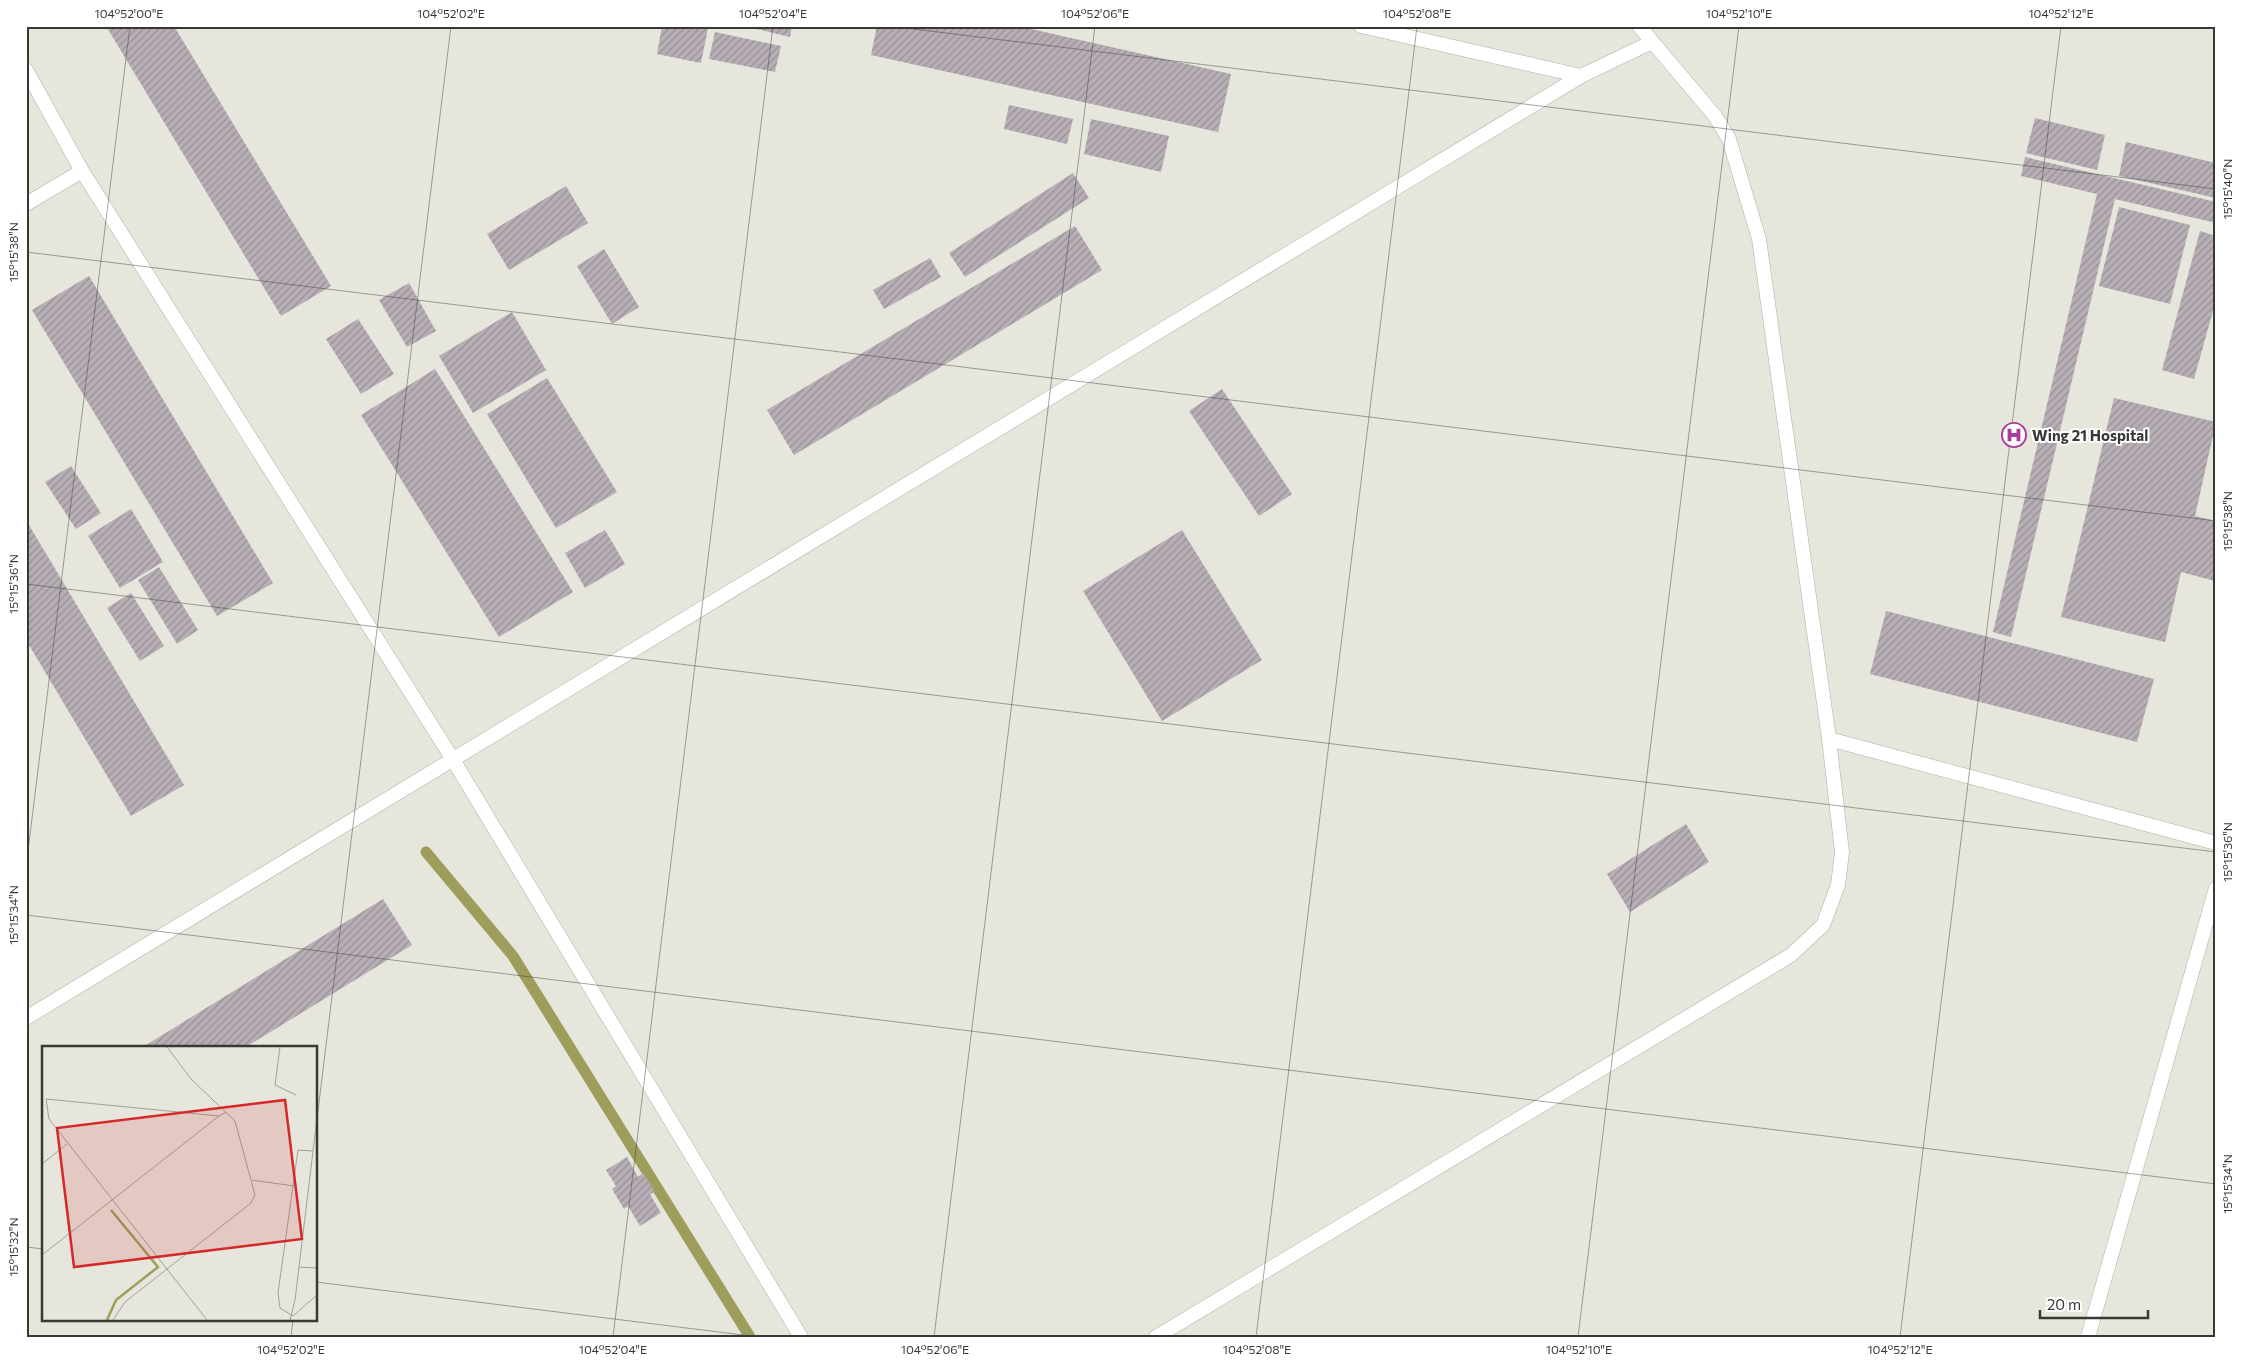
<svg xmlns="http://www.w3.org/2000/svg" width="2242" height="1363" font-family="Commissioner,sans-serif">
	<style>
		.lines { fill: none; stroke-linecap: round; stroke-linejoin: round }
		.stream { stroke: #9d9e5c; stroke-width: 11 }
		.building { fill: url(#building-hatch) }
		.service-casing { stroke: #b0b0a6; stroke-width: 15 }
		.service { stroke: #fff; stroke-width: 14 }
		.ticks { fill: none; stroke: #383935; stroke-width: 1; stroke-opacity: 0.45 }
		.labels { text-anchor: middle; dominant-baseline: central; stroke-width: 4; stroke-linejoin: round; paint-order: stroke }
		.poi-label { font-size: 15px; font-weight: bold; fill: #383935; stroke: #fff; text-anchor: start }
		.inset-river { fill: none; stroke: #9d9e5c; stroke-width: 2.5 }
		.inset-road { fill: none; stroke: #a0a199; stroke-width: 1 }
		.view { fill: #d62828; fill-opacity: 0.15; stroke: #d62828; stroke-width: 2.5 }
		.inset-edge { fill: none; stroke: #383935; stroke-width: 2.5 }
		.neatline { fill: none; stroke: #383935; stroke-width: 2 }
		.ticks-label { font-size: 12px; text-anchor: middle; fill: #383935 }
	</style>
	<defs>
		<pattern id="building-hatch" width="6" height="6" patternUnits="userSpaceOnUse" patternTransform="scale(1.25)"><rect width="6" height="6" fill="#b8afb6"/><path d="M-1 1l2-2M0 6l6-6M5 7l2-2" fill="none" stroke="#978f95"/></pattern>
	</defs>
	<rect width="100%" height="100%" fill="#e6e6dc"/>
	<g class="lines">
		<polyline class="stream" points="426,852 513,956 750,1337"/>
	</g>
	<g class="building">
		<polygon points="106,26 174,26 331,286 281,316"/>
		<polygon points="662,26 708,28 701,63 657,54"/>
		<polygon points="744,26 792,26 790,37"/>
		<polygon points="877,26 1018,26 1231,74 1218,132 871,55"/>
		<polygon points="715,32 781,46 775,72 709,59"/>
		<polygon points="1009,105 1073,119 1067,144 1004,129"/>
		<polygon points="2035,118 2105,135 2097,170 2026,153"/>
		<polygon points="1091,119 1169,136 1161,172 1084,154"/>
		<polygon points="2126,142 2216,163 2216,198 2119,176"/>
		<polygon points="2025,157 2216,202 2216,223 2115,199 2011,637 1993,632 2097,194 2021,176"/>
		<polygon points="1073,173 1089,198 965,277 949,253"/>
		<polygon points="566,186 588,223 509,270 487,234"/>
		<polygon points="2119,207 2190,225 2170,304 2099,286"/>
		<polygon points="1075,226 1102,270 794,455 767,410"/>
		<polygon points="2200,231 2216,236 2216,300 2194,379 2162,370"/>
		<polygon points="604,249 639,307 612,324 577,266"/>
		<polygon points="930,258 941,277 884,309 873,290"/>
		<polygon points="89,276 273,583 217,616 32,310"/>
		<polygon points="409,283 436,331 407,347 379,300"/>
		<polygon points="512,312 546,370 473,413 439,356"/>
		<polygon points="358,319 394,374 361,394 326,339"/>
		<polygon points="435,369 573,592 499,637 361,415"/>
		<polygon points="547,378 617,492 556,528 487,414"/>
		<polygon points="1222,389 1292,494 1259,516 1189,411"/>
		<polygon points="2114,398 2216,422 2195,516 2216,521 2216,578 2215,581 2181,572 2165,642 2061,617"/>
		<polygon points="71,466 101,513 76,529 45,482"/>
		<polygon points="131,509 163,562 120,588 88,536"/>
		<polygon points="26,520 184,785 131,816 26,640"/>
		<polygon points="605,530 625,564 585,588 565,553"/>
		<polygon points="1182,530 1262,660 1162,721 1083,591"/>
		<polygon points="159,567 198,630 177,644 138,580"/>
		<polygon points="131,593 164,646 140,661 107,608"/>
		<polygon points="1886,611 2154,679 2137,742 1870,674"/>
		<polygon points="1686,824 1709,862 1630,912 1607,874"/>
		<polygon points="383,899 412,945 246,1047 143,1047"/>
		<polygon points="627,1157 638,1177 643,1173 655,1192 650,1194 661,1213 640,1226 628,1206 624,1209 612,1189 616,1186 606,1170"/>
	</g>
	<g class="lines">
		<defs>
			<g id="service">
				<polyline points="1361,26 1581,76 1652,42"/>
				<polyline points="26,70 82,171 452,758 801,1337"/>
				<polyline points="26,204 82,171"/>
				<polyline points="1829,739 2216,843"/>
				<polyline points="26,1018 1581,76"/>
				<polyline points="1156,1337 1791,955 1823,925 1838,885 1842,852 1829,739 1759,239 1729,139 1715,116 1639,26"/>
				<polyline points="2088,1337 2216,888"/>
			</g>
		</defs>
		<use href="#service" class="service-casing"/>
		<use href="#service" class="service"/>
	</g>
	<path class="ticks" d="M889,26L2216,189M26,252L2216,521M26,584L2216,852M26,867L130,26M26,915L2216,1184M316,1127L451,26M26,1247L44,1249M316,1282L759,1337M291,1337L293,1319M613,1337L773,26M934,1337L1095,26M1256,1337L1417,26M1578,1337L1739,26M1900,1337L2061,26"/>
	<defs>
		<symbol id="hospital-ring" viewBox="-11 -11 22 22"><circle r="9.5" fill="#fff" stroke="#ab3d9b" stroke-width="1.5"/><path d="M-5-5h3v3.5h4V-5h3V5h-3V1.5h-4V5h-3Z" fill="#ab3d9b"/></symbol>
	</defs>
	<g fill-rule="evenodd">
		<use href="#hospital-ring" x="2000" y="421" width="28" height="28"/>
	</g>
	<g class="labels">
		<g class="poi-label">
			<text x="2032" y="435">Wing 21 Hospital</text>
		</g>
	</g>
	<g transform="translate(42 1046)">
		<rect width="275" height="275" fill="#e6e6dc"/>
		<path class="inset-river" d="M65,274L74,254L116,221L69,164"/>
		<path class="inset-road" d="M238,1L233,39L254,49M0,118L25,98M210,134L252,140M0,209L177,70M257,221L275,222M251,270L238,262L236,247L256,104L271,105M251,270L275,249M71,274L83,256L209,157L213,149L193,75L149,33L125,1M165,274L7,73L4,53L177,70L184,66M248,274L253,254L275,72"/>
		<path class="view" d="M243,54L260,193L32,221L15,82Z"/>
		<rect width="275" height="275" class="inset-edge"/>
	</g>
	<rect width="2242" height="1363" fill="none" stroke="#ffffff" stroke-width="55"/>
	<path d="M2040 1310v8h108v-8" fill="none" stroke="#383935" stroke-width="2.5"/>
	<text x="2047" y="1310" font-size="15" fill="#383935" stroke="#ffffff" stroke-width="4" paint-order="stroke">20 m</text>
	<rect x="28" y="28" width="2186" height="1308" class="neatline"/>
	<g class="ticks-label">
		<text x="129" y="18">104°52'00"E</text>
		<text x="451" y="18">104°52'02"E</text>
		<text x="773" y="18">104°52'04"E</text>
		<text x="1095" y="18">104°52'06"E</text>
		<text x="1417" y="18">104°52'08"E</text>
		<text x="1739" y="18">104°52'10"E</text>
		<text x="2061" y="18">104°52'12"E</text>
		<text transform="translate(2228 189) rotate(-90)" y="4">15°15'40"N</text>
		<text transform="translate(14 252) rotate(-90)" y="4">15°15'38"N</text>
		<text transform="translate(2228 521) rotate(-90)" y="4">15°15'38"N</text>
		<text transform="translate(14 584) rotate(-90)" y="4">15°15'36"N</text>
		<text transform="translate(2228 852) rotate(-90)" y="4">15°15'36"N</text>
		<text transform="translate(14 915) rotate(-90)" y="4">15°15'34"N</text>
		<text transform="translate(2228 1184) rotate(-90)" y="4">15°15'34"N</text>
		<text transform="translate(14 1247) rotate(-90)" y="4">15°15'32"N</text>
		<text x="291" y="1354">104°52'02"E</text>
		<text x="613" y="1354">104°52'04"E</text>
		<text x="935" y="1354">104°52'06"E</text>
		<text x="1257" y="1354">104°52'08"E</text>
		<text x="1579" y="1354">104°52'10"E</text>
		<text x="1900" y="1354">104°52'12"E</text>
	</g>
</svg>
